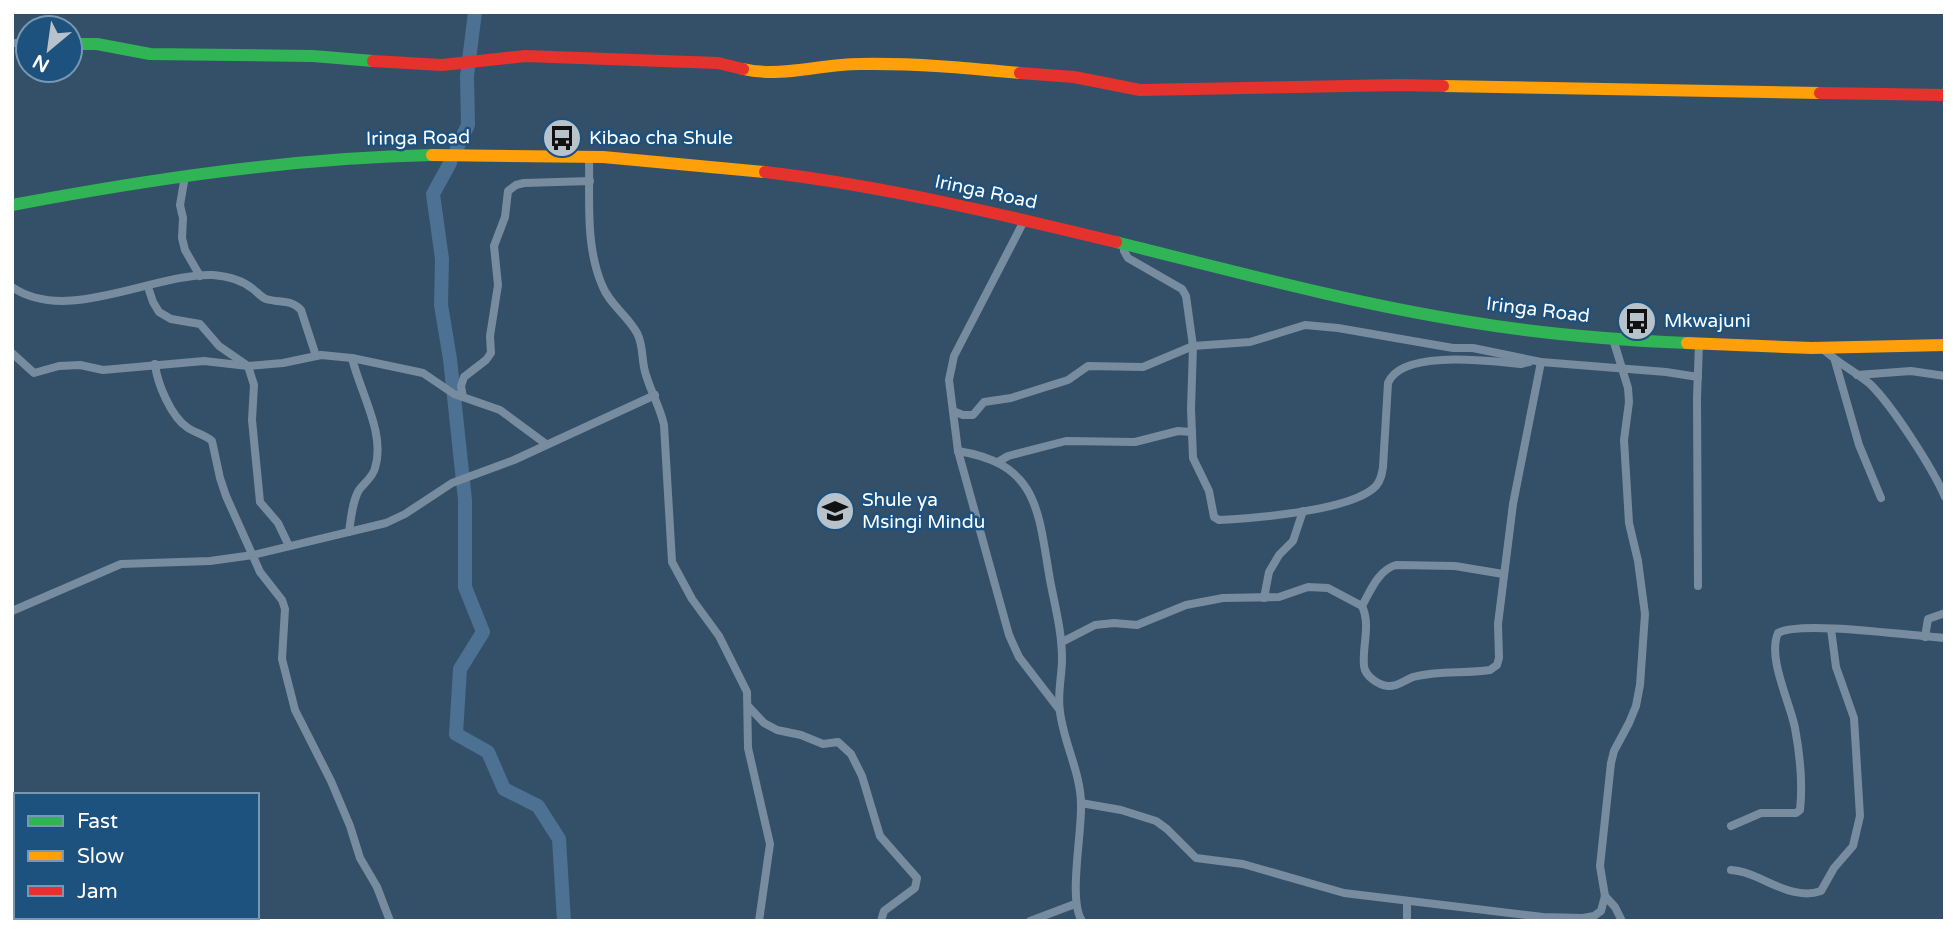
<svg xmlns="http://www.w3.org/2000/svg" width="1957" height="933" font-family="'Varela Round',sans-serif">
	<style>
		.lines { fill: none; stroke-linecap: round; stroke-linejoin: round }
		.river { stroke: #4c7192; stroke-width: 14 }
		.street { stroke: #788c9f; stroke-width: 8 }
		.fast { stroke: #30b455; stroke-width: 12 }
		.slow { stroke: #ff9f0a; stroke-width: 12 }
		.jam { stroke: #e5322d; stroke-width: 12 }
		.labels { text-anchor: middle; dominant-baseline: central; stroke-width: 5; stroke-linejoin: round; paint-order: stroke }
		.street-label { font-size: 19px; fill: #fff; stroke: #1d517e }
		.poi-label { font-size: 19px; fill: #fff; stroke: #1d517e; text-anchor: start }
	</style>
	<rect width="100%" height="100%" fill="#335068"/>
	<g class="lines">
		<g class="river">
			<polyline points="457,148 468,125 467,76 475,12"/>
			<polyline points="450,163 433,194 442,259 441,305 450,359 465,500 465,587 483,632 460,669 456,734 488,752 504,789 538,806 559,839 564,921"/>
		</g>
		<g class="street">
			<polyline points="12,43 28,43"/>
			<path d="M589,157C590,199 585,245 602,285C609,304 627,315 637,333C644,346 641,361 646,375C651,392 660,407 664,425L672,562L692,599L719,636L747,692L748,748L770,844L759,921"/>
			<polyline points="185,176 180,205 183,218 182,238 185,250 200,276"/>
			<polyline points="1025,219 954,356 949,380 958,451 1009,635 1019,657 1059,709"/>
			<path d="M1124,245V251L1128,258L1182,289L1186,296L1193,346L1191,409L1193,458L1209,491L1214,517L1219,520C1255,518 1352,511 1376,486C1381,480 1382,474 1383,467L1388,383C1401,349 1490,361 1521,364L1529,362"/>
			<path d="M12,287C67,325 153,273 213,275C227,276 242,280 253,289C258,293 261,297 266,299C279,303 292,299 301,310L316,356"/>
			<polyline points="148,287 153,302 159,312 171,319 200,324 219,346 248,366 254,385 252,420 260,502 278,523 289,546"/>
			<path d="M1822,348C1837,363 1855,371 1870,384C1892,405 1933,469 1945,497"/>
			<polyline points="12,353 34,373 59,366 80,365 103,370 204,361 248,366 283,363 321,355 352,358 423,373 454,394 500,410 546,444"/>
			<polyline points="1835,361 1859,445 1881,498"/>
			<path d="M155,364C157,383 171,417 188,428C196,433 205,435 212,441L220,478L226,496L260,572L282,600L285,609L282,659L295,710L331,781L350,826L360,858L377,887L390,921"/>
			<polyline points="1857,375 1911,371 1945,376"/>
			<polyline points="463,397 461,386 464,377 486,360 491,353 490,336 498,285 494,246 505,217 508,191 516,185 524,183 590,181"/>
			<polyline points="953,411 963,415 973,415 984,402 1011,398 1068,380 1088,366 1143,367 1193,346 1250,342 1305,325 1338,328 1453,348 1473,348 1541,362 1666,372 1698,377"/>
			<path d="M958,451C1039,464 1038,511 1050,580C1055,606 1062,632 1062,659C1062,676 1057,695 1060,712C1064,744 1081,773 1081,805C1082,834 1068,900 1082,921"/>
			<polyline points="998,462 1008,456 1066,441 1135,442 1178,431 1192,432"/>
			<path d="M349,532C351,519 352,502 359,490C364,483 373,477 375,468C386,434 360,392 352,358"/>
			<polyline points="1698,586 1697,398 1699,344"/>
			<polyline points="1264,598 1269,572 1279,555 1293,541 1303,511"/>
			<path d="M1362,606C1370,592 1378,570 1396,565L1455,566L1503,574"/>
			<polyline points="12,611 121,564 210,561 253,555 386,523 405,514 452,483 514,460 655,395"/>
			<polyline points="1925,637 1928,619 1945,613"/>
			<path d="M1062,642L1095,625L1114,623L1137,625L1186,605L1223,598L1279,597L1308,587L1328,588L1362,606C1371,625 1362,646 1364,666C1365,676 1378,685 1388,686C1397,687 1405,680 1413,677C1439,670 1464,674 1490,670L1497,665L1499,658L1498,624L1513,504L1541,362"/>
			<polyline points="749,707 764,723 777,730 801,735 823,744 838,742 851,754 862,776 880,836 917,878 915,888 884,911 881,921"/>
			<polyline points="1081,803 1121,810 1156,821 1167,829 1196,858 1243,864 1344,893 1543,917 1583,918 1594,916 1601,911 1605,896 1600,866 1611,763 1614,751 1629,723 1636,706 1640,685 1645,614 1638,561 1629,523 1624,440 1629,402 1628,388 1613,339"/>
			<path d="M1731,826L1761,813H1796L1800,810C1803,783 1800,755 1795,728C1790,702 1767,658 1778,633C1799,620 1913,636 1945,638"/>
			<path d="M1731,870C1761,872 1789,902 1821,891L1834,868L1853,846L1860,816L1854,718L1836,667L1831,629"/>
			<polyline points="1605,896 1615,907 1622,921"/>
			<polyline points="1030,921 1075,904"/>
			<polyline points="1407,921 1407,901"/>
		</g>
		<g class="fast">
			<polyline points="70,44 97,44 150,54 313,56 373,61"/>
			<path d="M12,205C151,179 291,158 432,155"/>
			<path d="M1116,242C1233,271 1350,303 1470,322C1542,334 1614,340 1687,343"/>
		</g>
		<g class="slow">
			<path d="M743,69C781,78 821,64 860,64C913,63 967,68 1020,73"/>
			<polyline points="1443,86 1820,93"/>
			<polyline points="432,155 603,157 765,172"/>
			<polyline points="1687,343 1812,348 1945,345"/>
		</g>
		<g class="jam">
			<polyline points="373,61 442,65 525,56 718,63 743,69"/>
			<polyline points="1020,73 1074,77 1140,90 1399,85 1443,86"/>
			<polyline points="1820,93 1945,95"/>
			<path d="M765,172C884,186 1000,214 1116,242"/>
		</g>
	</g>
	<defs>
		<symbol id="bus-disc" viewBox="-11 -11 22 22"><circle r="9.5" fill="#b8c2ca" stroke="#1d517e"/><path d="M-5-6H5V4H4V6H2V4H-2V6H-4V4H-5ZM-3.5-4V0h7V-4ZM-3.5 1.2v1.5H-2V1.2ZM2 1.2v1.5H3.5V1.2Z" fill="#111"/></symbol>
		<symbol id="school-disc" viewBox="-11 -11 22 22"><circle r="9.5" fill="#b8c2ca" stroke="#1d517e"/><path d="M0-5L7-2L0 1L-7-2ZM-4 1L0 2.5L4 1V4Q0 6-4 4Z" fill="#111"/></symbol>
	</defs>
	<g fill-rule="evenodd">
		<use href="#bus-disc" x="540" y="116" width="44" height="44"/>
		<use href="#bus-disc" x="1615" y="299" width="44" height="44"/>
		<use href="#school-disc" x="813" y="489" width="44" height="44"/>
	</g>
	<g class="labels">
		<g class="street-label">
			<text transform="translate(418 138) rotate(-1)">Iringa Road</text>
			<text transform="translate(986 192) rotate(12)">Iringa Road</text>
			<text transform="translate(1538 310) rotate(7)">Iringa Road</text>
		</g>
		<g class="poi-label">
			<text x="589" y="138">Kibao cha Shule</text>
			<text x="1664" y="321">Mkwajuni</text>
			<text x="862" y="500">Shule ya<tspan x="862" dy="22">Msingi Mindu</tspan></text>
		</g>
	</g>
	<rect width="1957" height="933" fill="none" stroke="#ffffff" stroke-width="28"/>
	<rect x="14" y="793" width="245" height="126" fill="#1d517e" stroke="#7797b2" stroke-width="2"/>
	<rect x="28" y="816" width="35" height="10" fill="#30b455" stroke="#7797b2" stroke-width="2"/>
	<text x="77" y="828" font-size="21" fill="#ffffff">Fast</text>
	<rect x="28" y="851" width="35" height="10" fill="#ff9f0a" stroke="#7797b2" stroke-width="2"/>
	<text x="77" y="863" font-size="21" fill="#ffffff">Slow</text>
	<rect x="28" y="886" width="35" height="10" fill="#e5322d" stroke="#7797b2" stroke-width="2"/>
	<text x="77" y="898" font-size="21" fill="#ffffff">Jam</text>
	<g transform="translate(49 49) rotate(209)"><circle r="33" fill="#1d517e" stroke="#7797b2" stroke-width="2"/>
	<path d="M0-5L12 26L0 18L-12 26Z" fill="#b8c2ca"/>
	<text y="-10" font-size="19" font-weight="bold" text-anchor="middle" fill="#ffffff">N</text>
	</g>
</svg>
